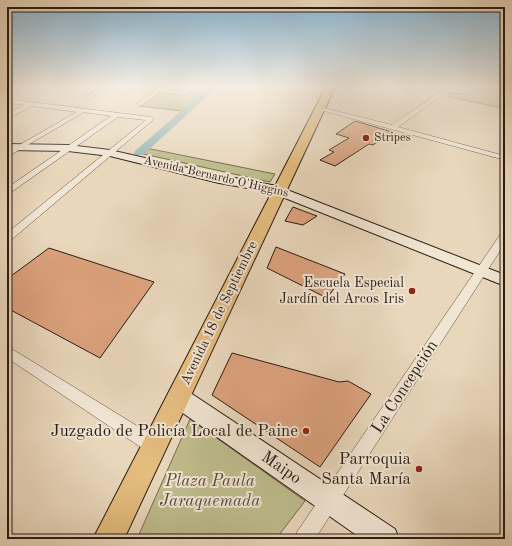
<svg xmlns="http://www.w3.org/2000/svg" width="512" height="546" font-family="'Old Standard TT',serif">
	<style>
		.green { fill: #bebc8c; stroke: #746c50 }
		.lines { fill: none; stroke-linecap: round; stroke-linejoin: round }
		.canal { fill: #99b8b6; fill-rule: evenodd }
		.building { fill: #dca27e; stroke: #2b1c14 }
		.street-casing { stroke: #5a4b3e; stroke-width: 1 }
		.secondary-casing { stroke: #2b1c14; stroke-width: 2 }
		.primary-casing { stroke: #2b1c14; stroke-width: 2 }
		.street { fill: #f1e5d3; fill-rule: evenodd }
		.secondary { fill: #f1e5d3; fill-rule: evenodd }
		.primary { fill: #e4bc7e; fill-rule: evenodd }
		.poi-dot { fill: #8f2418; stroke: #f1e5d3; stroke-width: 1.5 }
		.labels { text-anchor: middle; dominant-baseline: central; stroke-width: 4; stroke-linejoin: round; paint-order: stroke }
		.far-poi-label { font-size: 12px; fill: #2b1c14; stroke: #f1e5d3; text-anchor: start }
		.far-street-label { font-size: 12px; fill: #2b1c14; stroke: #f1e5d3 }
		.poi-label { font-size: 14px; fill: #2b1c14; stroke: #f1e5d3; text-anchor: end }
		.street-label { font-size: 14px; fill: #2b1c14; stroke: #f1e5d3 }
		.near-street-label { font-size: 17px; fill: #2b1c14; stroke: #f1e5d3 }
		.near-poi-label { font-size: 17px; fill: #2b1c14; stroke: #f1e5d3; text-anchor: end }
		.near-park-label { font-size: 17px; font-style: italic; fill: #574c38; stroke: #f1e5d3 }
	</style>
	<rect width="100%" height="100%" fill="#e9d7bc"/>
	<filter id="stains"><feTurbulence type="fractalNoise" baseFrequency=".005" numOctaves="4"/><feColorMatrix values="0 0 0 0 .2 0 0 0 0 .09 0 0 0 0 .02 0 0 0 .5 -.17"/></filter>
	<radialGradient id="worn" r=".72"><stop offset=".6" stop-color="#630" stop-opacity="0"/><stop offset="1" stop-color="#630" stop-opacity=".3"/></radialGradient>
	<g class="green">
		<polygon points="474,88 505,94 505,109 447,96 451,93 462,94"/>
		<polygon points="158,92 187,95 191,92 203,93 182,111 139,106"/>
		<polygon points="146,148 275,174 270,182 139,153"/>
		<polygon points="190,419 305,501 276,539 137,539"/>
	</g>
	<g class="lines">
		<polygon class="canal" points="209,87 217,87 143,155 135,155 134,153 135,151"/>
	</g>
	<g class="building">
		<polygon points="355,121 392,132 373,145 369,144 335,166 320,160 334,152 329,150 349,138 336,134"/>
		<polygon points="293,207 317,216 303,225 285,221"/>
		<polygon points="276,247 345,274 327,298 267,268"/>
		<polygon points="49,248 154,282 100,358 7,308 7,279"/>
		<polygon points="232,353 339,382 348,381 371,394 320,467 212,395"/>
	</g>
	<g class="lines">
		<defs>
			<g id="street">
				<polygon points="50,87 57,87 45,94 40,93"/>
				<polygon points="102,87 108,87 90,99 86,99 86,97"/>
				<polygon points="124,87 145,87 181,91 185,87 191,87 182,95 160,92 140,106 137,104 138,103 154,92"/>
				<polygon points="487,87 505,88 505,92"/>
				<polygon points="440,92 445,93 398,127 505,156 505,160 317,109 320,107 392,125"/>
				<polygon points="7,99 151,117 154,119 11,240 7,241 7,233 146,120 118,117 7,195 7,188 111,116 84,112 7,157 7,152 77,112 32,106 7,119 7,114 25,105 7,103"/>
				<polygon points="505,232 505,243 315,539 295,539 297,532 500,235"/>
				<polygon points="7,346 160,440 162,446 160,452 154,454 148,452 7,358"/>
			</g>
			<g id="secondary">
				<polygon points="7,144 68,145 110,150 219,175 277,186 505,275 505,286 270,192 219,183 110,156 68,151 7,150"/>
				<polygon points="178,388 186,390 395,529 399,539 362,539 170,404 167,397 170,390"/>
			</g>
			<polygon id="primary" points="326,87 335,87 124,539 93,539"/>
		</defs>
		<use href="#street" class="street-casing"/>
		<use href="#secondary" class="secondary-casing"/>
		<use href="#primary" class="primary-casing"/>
		<use href="#street" class="street"/>
		<use href="#secondary" class="secondary"/>
		<use href="#primary" class="primary"/>
	</g>
	<linearGradient id="sky" x2="0" y2="1"><stop stop-color="#88b6d4"/><stop offset="0.53" stop-color="#f5ede1"/><stop offset="1" stop-color="#f5ede1" stop-opacity="0"/></linearGradient>
	<rect width="512" height="164" fill="url(#sky)"/>
	<g class="poi-dot">
		<circle cx="366" cy="138" r="4"/>
		<circle cx="412" cy="291" r="4"/>
		<circle cx="306" cy="431" r="4"/>
		<circle cx="419" cy="469" r="4"/>
	</g>
	<g class="labels">
		<g class="far-poi-label">
			<text x="374" y="138">Stripes</text>
		</g>
		<g class="far-street-label">
			<text transform="translate(216 177) rotate(13)">Avenida Bernardo O'Higgins</text>
		</g>
		<g class="poi-label">
			<text x="404" y="283">Escuela Especial<tspan x="404" dy="16">Jardín del Arcos Iris</tspan></text>
		</g>
		<g class="street-label">
			<text transform="translate(219 313) rotate(-64)">Avenida 18 de Septiembre</text>
		</g>
		<g class="near-street-label">
			<text transform="translate(405 387) rotate(-57)">La Concepción</text>
			<text transform="translate(281 468) rotate(35)">Maipo</text>
		</g>
		<g class="near-poi-label">
			<text x="298" y="431">Juzgado de Policía Local de Paine</text>
			<text x="411" y="459">Parroquia<tspan x="411" dy="20">Santa María</tspan></text>
		</g>
		<g class="near-park-label">
			<text x="210" y="481">Plaza Paula<tspan x="210" dy="20">Jaraquemada</tspan></text>
		</g>
	</g>
	<rect width="512" height="546" fill="none" stroke="#e9d7bc" stroke-width="24"/>
	<rect x="8" y="8" width="496" height="530" fill="none" stroke="#2b1c14" stroke-width="2"/>
	<rect x="12" y="12" width="488" height="522" fill="none" stroke="#2b1c14"/>
	<rect width="100%" height="100%" filter="url(#stains)"/>
	<rect width="100%" height="100%" fill="url(#worn)"/>
</svg>
